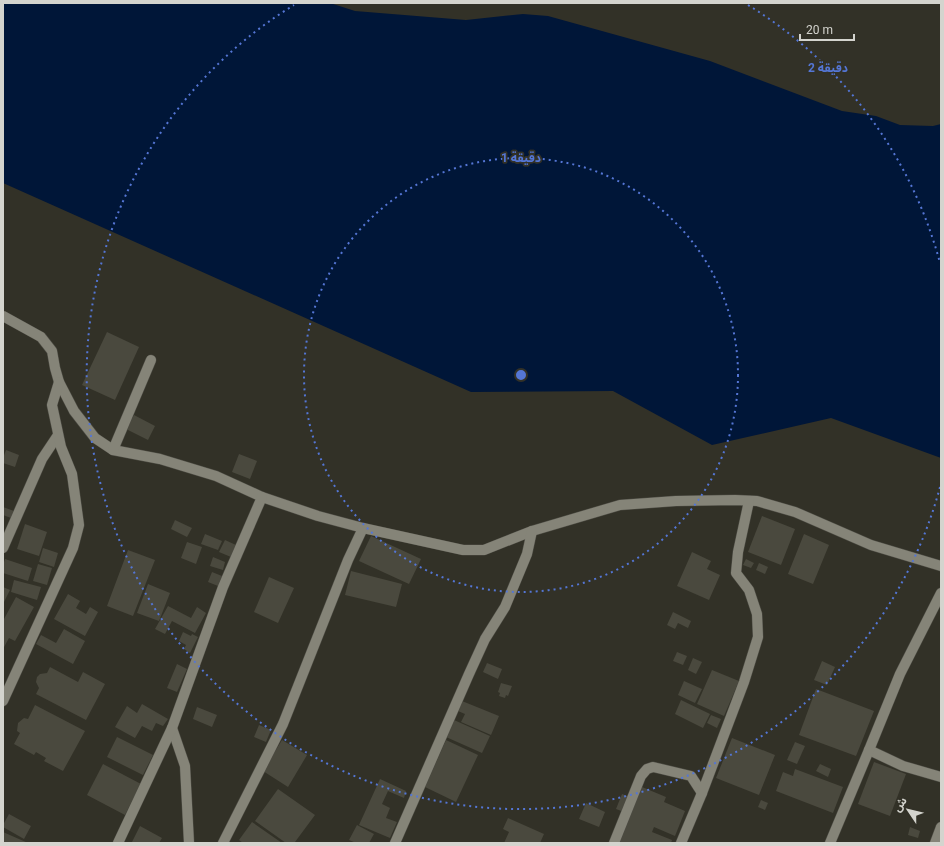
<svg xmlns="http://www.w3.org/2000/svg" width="944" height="846" font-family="Roboto,'Noto Sans Arabic',sans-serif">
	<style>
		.water { fill: #001638 }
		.building { fill: #4a493e }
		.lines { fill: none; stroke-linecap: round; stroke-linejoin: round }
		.minor-casing { stroke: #4e4d45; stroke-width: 11 }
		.minor { stroke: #858478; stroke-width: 10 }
		.ring { fill: none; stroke: #5476d5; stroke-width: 2; stroke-dasharray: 2 4 }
		.centre { fill: #5476d5; stroke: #323127; stroke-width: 2 }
		.ring-label { font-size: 12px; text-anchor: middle; font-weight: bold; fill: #5476d5; stroke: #323127; stroke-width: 3.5; stroke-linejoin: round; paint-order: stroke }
	</style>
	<rect width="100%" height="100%" fill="#323127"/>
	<polygon class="water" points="3,3 330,3 355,11 466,20 523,14 548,16 710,61 842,111 876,116 900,125 933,126 941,124 941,458 831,418 712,445 613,391 471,392 3,183"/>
	<g class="building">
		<polygon points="107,332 139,347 115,400 82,385"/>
		<polygon points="134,415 155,426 148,440 126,429"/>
		<polygon points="6,450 19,455 15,467 3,463 3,458"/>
		<polygon points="239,454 257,461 250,479 232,472"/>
		<polygon points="3,507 14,511 11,518 3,515"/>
		<polygon points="762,516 795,529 781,565 748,552"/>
		<polygon points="175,520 192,528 187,537 171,529"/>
		<polygon points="25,524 47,532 39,556 17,549"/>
		<polygon points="205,534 222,541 218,550 201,544"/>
		<polygon points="804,534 829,545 813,584 788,574"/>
		<polygon points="371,536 421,559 409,584 359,561"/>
		<polygon points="225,540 236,545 231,557 219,552"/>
		<polygon points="187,542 202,547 196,564 181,558"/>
		<polygon points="43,548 58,553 54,567 39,562"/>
		<polygon points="128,550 155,560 133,616 107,606"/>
		<polygon points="692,552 711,561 707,569 720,575 709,600 677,586"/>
		<polygon points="213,557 225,562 223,570 210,566"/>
		<polygon points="5,559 32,568 28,581 3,573 3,565"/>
		<polygon points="746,559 754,563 751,568 743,565"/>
		<polygon points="759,563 768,567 765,574 756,570"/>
		<polygon points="38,564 52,568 47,585 33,581"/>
		<polygon points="351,571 402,584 396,607 345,595"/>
		<polygon points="212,572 222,576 218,586 208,582"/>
		<polygon points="269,577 294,588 278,623 254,612"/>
		<polygon points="14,580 41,587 37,600 11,592"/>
		<polygon points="148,584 170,593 159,621 137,613"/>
		<polygon points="3,587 10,590 3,604"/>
		<polygon points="68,594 80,601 76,608 86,614 90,607 98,612 85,636 54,619"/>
		<polygon points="16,597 34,607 15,641 9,638 3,649 3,619 4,619"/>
		<polygon points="168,606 191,618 197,607 206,613 195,633 172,621 165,634 155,629"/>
		<polygon points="673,612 691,621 688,628 678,623 675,629 667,625"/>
		<polygon points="64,629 85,641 73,664 36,644 41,635 56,643"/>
		<polygon points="183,632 191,636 192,634 198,637 190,653 184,649 186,645 179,641"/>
		<polygon points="677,652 687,656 683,665 673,661"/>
		<polygon points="693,658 702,662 696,674 688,670"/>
		<polygon points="822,661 835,667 827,685 814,680"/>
		<polygon points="487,663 502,669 498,679 483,672"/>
		<polygon points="177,664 187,669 177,692 167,688"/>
		<polygon points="50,667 78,682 83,672 105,684 86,720 36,694 39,688 36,682 37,677 40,674 47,673"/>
		<polygon points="712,670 739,681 724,716 697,704"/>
		<polygon points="684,681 702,689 695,703 678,695"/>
		<polygon points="501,683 512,686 508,696 506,695 505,698 499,696 500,693 498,692"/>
		<polygon points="816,689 874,711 856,756 799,735"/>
		<polygon points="681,700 710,714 703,728 675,714"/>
		<polygon points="462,701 499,716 491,735 461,722 465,714 458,711"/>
		<polygon points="142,704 168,719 163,726 156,723 152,731 142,726 135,738 115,727 127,706 137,713"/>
		<polygon points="35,705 85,731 63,771 44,761 46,758 36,752 34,755 14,744 20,733 17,731 18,723 24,718 28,719"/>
		<polygon points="197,707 217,715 212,727 193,719"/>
		<polygon points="711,715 721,719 717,728 707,723"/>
		<polygon points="454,720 490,736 482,753 446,737"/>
		<polygon points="259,725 271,730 266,742 254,737"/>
		<polygon points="117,737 153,755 143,775 107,757"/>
		<polygon points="732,738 775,755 759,795 716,778"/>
		<polygon points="282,740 307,755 288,787 263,771"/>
		<polygon points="446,740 478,755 456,802 425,787"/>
		<polygon points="795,742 805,746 797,764 787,760"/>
		<polygon points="874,762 906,774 890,816 858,804"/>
		<polygon points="103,764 141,784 125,815 87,795"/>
		<polygon points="820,764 831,769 828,777 816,771"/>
		<polygon points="795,769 843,787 833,813 776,791 783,772 793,776"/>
		<polygon points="380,779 406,791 404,798 388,791 382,804 390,808 386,818 397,822 390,838 359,825"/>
		<polygon points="642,787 666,797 664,802 685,811 675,836 654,827 652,832 672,840 671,843 618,843"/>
		<polygon points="278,789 315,815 295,842 296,843 286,843 255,821"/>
		<polygon points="622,794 630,797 624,812 616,809"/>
		<polygon points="761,800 768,803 765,810 758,807"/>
		<polygon points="586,803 605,812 599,827 579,819"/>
		<polygon points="9,814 31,826 24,839 3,827 3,825"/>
		<polygon points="508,818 544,834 540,843 504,843 509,832 503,829"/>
		<polygon points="252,822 282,843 243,843 239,840"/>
		<polygon points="357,825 374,834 369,843 356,843 349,840"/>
		<polygon points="140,826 162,838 159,843 135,843 132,842"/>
		<polygon points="910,827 920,831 918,838 908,835"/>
		<polygon points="3,832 28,843 3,843"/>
	</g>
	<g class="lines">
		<defs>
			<g id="minor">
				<polyline points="3,316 41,337 52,351 55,368 59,382 74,411 95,438 113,450 160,459 216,476 262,497 318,516 363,528 463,550 484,550 532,531 620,505 676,501 735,500 757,501 795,512 871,545 941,566"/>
				<polyline points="113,450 151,360"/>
				<polyline points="3,548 42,459 58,435"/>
				<polyline points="3,701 73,548 79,525 72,474 61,447 52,405 59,382"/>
				<polyline points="172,728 185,766 189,843"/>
				<polyline points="869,750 903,766 941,777"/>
				<polyline points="118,843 172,728 223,587 262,497"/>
				<polyline points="223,843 283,724 348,560 363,528"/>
				<polyline points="395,843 469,674 485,639 505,607 527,554 532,531"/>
				<polyline points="614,843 641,776 647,769 653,767 691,776 702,793"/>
				<polyline points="681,843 702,793 744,682 758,637 757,614 749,590 736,573 738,552 749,501"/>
				<polyline points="830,843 869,750 900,674 941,593"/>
				<polyline points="935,843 941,827"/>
			</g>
		</defs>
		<use href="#minor" class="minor-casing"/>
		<use href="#minor" class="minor"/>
	</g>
	<g class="ring">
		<circle cx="521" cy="375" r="217"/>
		<path d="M940 487A434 434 0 1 1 294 5M748 5A434 434 0 0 1 940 263"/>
	</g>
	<circle cx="521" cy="375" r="6" class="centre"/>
	<g class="ring-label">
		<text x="828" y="72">2 دقيقة</text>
		<text x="521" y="162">1 دقيقة</text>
	</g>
	<rect width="944" height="846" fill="none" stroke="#d4d4ce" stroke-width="8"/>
	<g transform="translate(908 810) rotate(305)" stroke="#323127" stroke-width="3" paint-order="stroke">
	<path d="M0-3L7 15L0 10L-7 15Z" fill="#d4d4ce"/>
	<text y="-6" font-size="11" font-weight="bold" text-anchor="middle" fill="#d4d4ce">ش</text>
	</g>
	<path d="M800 34v6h54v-6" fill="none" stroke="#d4d4ce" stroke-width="2"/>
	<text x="806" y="34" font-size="12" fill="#d4d4ce" stroke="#323127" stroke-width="3" paint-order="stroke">20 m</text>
</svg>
